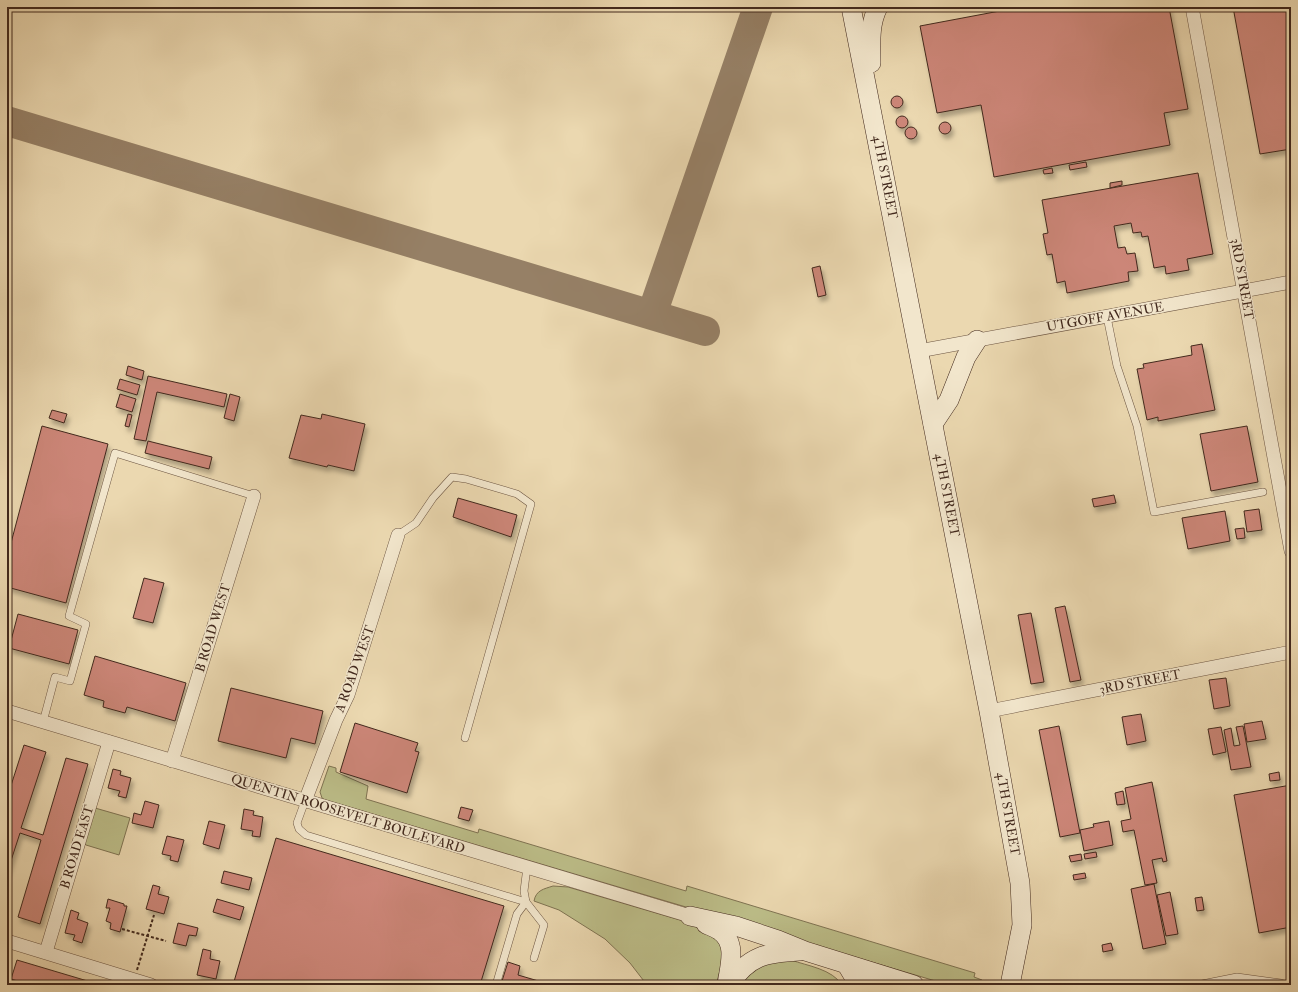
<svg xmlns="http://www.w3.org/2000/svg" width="1298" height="992" font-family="'IM FELL Double Pica',serif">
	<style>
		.green { fill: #bcbd88; stroke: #7f7352 }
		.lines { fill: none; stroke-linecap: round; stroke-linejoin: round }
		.taxiway { stroke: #968066; stroke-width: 30 }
		.building { fill: #cc8678; stroke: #42291d; filter: url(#shadow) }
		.lane-casing { stroke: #6c5542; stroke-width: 8 }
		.street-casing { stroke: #6c5542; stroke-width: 14 }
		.secondary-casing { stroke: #42291d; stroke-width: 20 }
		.path { stroke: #42291d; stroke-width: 2; stroke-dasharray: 3 2; stroke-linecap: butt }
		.lane { stroke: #f2e6cc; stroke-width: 7 }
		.street { stroke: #f2e6cc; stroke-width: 13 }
		.secondary { stroke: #f2e6cc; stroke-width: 19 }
		.labels { text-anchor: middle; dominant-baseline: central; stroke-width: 3; stroke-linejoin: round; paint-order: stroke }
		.street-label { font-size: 13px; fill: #42291d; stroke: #f2e6cc }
	</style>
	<defs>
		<filter id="shadow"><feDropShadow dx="2.5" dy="4.5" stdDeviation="2" flood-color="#0004"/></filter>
	</defs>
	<rect width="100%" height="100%" fill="#ebd8b0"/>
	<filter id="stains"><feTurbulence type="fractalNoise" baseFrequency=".005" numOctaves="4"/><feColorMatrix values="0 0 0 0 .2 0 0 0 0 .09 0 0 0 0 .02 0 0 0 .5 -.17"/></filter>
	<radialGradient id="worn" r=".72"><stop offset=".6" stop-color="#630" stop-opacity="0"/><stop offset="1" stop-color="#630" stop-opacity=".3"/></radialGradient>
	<g class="green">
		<polygon points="329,766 336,768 336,772 368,786 366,799 478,833 479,829 686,891 687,886 975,973 974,977 982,980 980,985 949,985 325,800 322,798 320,792"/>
		<polygon points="95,808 130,818 119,855 86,845 84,843"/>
		<path d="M553,886L568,887L700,926L720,939L725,952L716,985H647L630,963L605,939L559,910L534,901C536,890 544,889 553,886Z"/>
		<path d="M791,960C808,966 832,969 842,985H739L741,980L765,961Z"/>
	</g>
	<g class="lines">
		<g class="taxiway">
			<polyline points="7,121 705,331"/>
			<polyline points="652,314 758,7"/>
		</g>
	</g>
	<g class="building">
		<polygon points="1021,7 1169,7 1188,109 1164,113 1170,145 994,177 981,105 937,113 920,26"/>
		<polygon points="1233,7 1291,7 1291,149 1260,154"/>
		<circle cx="897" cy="102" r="6"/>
		<circle cx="902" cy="122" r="6"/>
		<circle cx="945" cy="128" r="6"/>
		<circle cx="911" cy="133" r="6"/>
		<polygon points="1086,162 1087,167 1070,170 1069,165"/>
		<polygon points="1052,168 1053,173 1044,174 1043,170"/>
		<polygon points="1198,173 1213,254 1187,259 1189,270 1166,274 1165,266 1154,268 1148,236 1142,237 1141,232 1133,233 1131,223 1114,226 1118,248 1125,247 1127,254 1135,253 1138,271 1128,272 1129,281 1067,293 1065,281 1057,283 1052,254 1047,255 1043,234 1048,233 1042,200"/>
		<polygon points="1122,181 1122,185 1110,188 1110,183"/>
		<polygon points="820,266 826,295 818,297 812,268"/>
		<polygon points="1202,344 1215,410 1158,421 1158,417 1147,420 1137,369 1144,368 1143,364 1192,355 1191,346"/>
		<polygon points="128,366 144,371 142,380 126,375"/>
		<polygon points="148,376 227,394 224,407 157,392 146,441 134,439"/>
		<polygon points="120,379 140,385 137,395 117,389"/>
		<polygon points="120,394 136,399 132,412 116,407"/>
		<polygon points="230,394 240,397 234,421 224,418"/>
		<polygon points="52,410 67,414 64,423 49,418"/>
		<polygon points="128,414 132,415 129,427 125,426"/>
		<polygon points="322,414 365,424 354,471 328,465 327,467 289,458 301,415 321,419"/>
		<polygon points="42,426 108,444 66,603 7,587 7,558"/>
		<polygon points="1247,426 1258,482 1211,491 1200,434"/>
		<polygon points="148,441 212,457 209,469 145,453"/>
		<polygon points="1114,495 1116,503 1094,507 1092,499"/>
		<polygon points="458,498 517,515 511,537 453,517"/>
		<polygon points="1259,509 1262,530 1247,532 1244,511"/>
		<polygon points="1225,511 1230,541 1188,549 1182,518"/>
		<polygon points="1244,528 1245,538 1237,539 1235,529"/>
		<polygon points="144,578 164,583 153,623 133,618"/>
		<polygon points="1065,606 1081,680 1070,682 1055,608"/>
		<polygon points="1031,613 1044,682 1031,684 1018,615"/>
		<polygon points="18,614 78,630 69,664 9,648"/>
		<polygon points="95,656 186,683 175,721 127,707 125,713 103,707 104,701 84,695"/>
		<polygon points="1226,678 1230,706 1214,709 1209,680"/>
		<polygon points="231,688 323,711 315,744 291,738 286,758 218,741"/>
		<polygon points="1141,714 1146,741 1127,745 1122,717"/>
		<polygon points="1262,721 1266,739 1247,742 1244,724"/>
		<polygon points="355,723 418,743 415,751 419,752 407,793 340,772"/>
		<polygon points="1059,726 1080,833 1060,837 1039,730"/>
		<polygon points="1243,726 1251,767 1231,770 1224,730 1231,728 1234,746 1240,745 1236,727"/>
		<polygon points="1221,727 1226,752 1213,755 1208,729"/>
		<polygon points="24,745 46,752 21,828 43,835 66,758 88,764 40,924 18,917 41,840 20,833 7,873 7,798"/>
		<polygon points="113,769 121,771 120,775 131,778 126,798 118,796 120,791 108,788"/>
		<polygon points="1279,772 1280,780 1270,781 1269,774"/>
		<polygon points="1152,782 1167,861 1163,862 1162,858 1152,860 1157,883 1145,885 1134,830 1123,832 1121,821 1131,819 1125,788"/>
		<polygon points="1291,785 1291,927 1259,933 1234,795"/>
		<polygon points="1123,791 1125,804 1117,805 1115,793"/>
		<polygon points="145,801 159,805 153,828 132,823 134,813 141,815"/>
		<polygon points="461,807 473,810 469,821 458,818"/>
		<polygon points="244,809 254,811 253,815 263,817 260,837 252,836 253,831 241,829"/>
		<polygon points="209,821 225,825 219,849 203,844"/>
		<polygon points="1109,821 1113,845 1084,851 1080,830 1094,827 1093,824"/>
		<polygon points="167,836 184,840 178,862 170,860 171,856 162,854"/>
		<polygon points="276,838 504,906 480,985 233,985"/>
		<polygon points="1096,852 1097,857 1085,859 1084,854"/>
		<polygon points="1081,854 1082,860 1071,862 1069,856"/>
		<polygon points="224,871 252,878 249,890 221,883"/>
		<polygon points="1085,873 1086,878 1074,880 1073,875"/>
		<polygon points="1154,884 1166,944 1143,949 1131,889"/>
		<polygon points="153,885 160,887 158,894 169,897 164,914 146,909"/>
		<polygon points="1170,892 1178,934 1166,936 1157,895"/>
		<polygon points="1202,897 1204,910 1197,911 1195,898"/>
		<polygon points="108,899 124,904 124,906 127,906 120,932 110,929 111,923 106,921 110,908 106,908"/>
		<polygon points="217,899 244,907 240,920 213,912"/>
		<polygon points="71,910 79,913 77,919 88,923 82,943 73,940 75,935 65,933"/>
		<polygon points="178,923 198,928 196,936 189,935 186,946 173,943"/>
		<polygon points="1111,943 1113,950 1103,952 1102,945"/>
		<polygon points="203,949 211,951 210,959 220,961 216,979 197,975"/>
		<polygon points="17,960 101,985 31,985 11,979"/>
		<polygon points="508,962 520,966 518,975 552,985 515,985 502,981"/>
	</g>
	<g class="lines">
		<defs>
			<g id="lane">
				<polyline points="1107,317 1117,366 1137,426 1154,512 1263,492"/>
				<polyline points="398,535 416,523 433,498 452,477 466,479 517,494 531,504 465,738"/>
				<polyline points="43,722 55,677 70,681 86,624 69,616 115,453 254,496"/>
				<polyline points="305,801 297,823 299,829 306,835 526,902 517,914 496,985"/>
				<polyline points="527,867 524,891 526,902 544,925 534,958"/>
				<polyline points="1197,985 1237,977 1281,983 1281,985"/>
			</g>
			<g id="street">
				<polyline points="1192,7 1291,551"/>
				<polyline points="919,351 1291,282"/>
				<polyline points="7,711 690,916"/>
				<polyline points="989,711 1291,652"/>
				<polyline points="172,761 254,496"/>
				<polyline points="305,801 336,720 348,695 398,535"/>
				<polyline points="7,941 151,985"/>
				<polyline points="46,952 109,742"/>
			</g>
			<g id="secondary">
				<polyline points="851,7 989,711 1020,883 1022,925 1010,985"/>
				<path d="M871,63C871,43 869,25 878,7"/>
				<polyline points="933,424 949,400 966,357 977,340"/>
				<polyline points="690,916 736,926 778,940 805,951 914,985"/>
				<path d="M706,924C710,926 716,928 720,931C738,943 729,968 727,985"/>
				<polyline points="847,965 859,985"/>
				<path d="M729,985C749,955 766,953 799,951"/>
			</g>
		</defs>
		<use href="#lane" class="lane-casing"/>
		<use href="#street" class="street-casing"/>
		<use href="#secondary" class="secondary-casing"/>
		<g class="path">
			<polyline points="122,929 166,941"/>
			<polyline points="137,970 154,915"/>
		</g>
		<use href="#lane" class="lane"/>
		<use href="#street" class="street"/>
		<use href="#secondary" class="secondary"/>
	</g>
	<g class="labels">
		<g class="street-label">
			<text transform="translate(885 177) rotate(79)">4TH STREET</text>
			<text transform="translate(1242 279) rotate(80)">3RD STREET</text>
			<text transform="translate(1105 317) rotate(-10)">UTGOFF AVENUE</text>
			<text transform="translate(947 495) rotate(79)">4TH STREET</text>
			<text transform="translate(213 628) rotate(-73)">B ROAD WEST</text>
			<text transform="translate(355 669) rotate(-70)">A ROAD WEST</text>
			<text transform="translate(1140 682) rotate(-11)">3RD STREET</text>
			<text transform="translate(348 814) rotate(17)">QUENTIN ROOSEVELT BOULEVARD</text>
			<text transform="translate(1008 814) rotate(80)">4TH STREET</text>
			<text transform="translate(77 847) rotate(-73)">B ROAD EAST</text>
		</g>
	</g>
	<rect width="1298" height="992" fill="none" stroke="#ebd8b0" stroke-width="24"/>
	<rect x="8" y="8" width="1282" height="976" fill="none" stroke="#42291d" stroke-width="2"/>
	<rect x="12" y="12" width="1274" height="968" fill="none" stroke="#42291d"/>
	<rect width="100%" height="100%" filter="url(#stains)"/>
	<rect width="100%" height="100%" fill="url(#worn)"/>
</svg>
